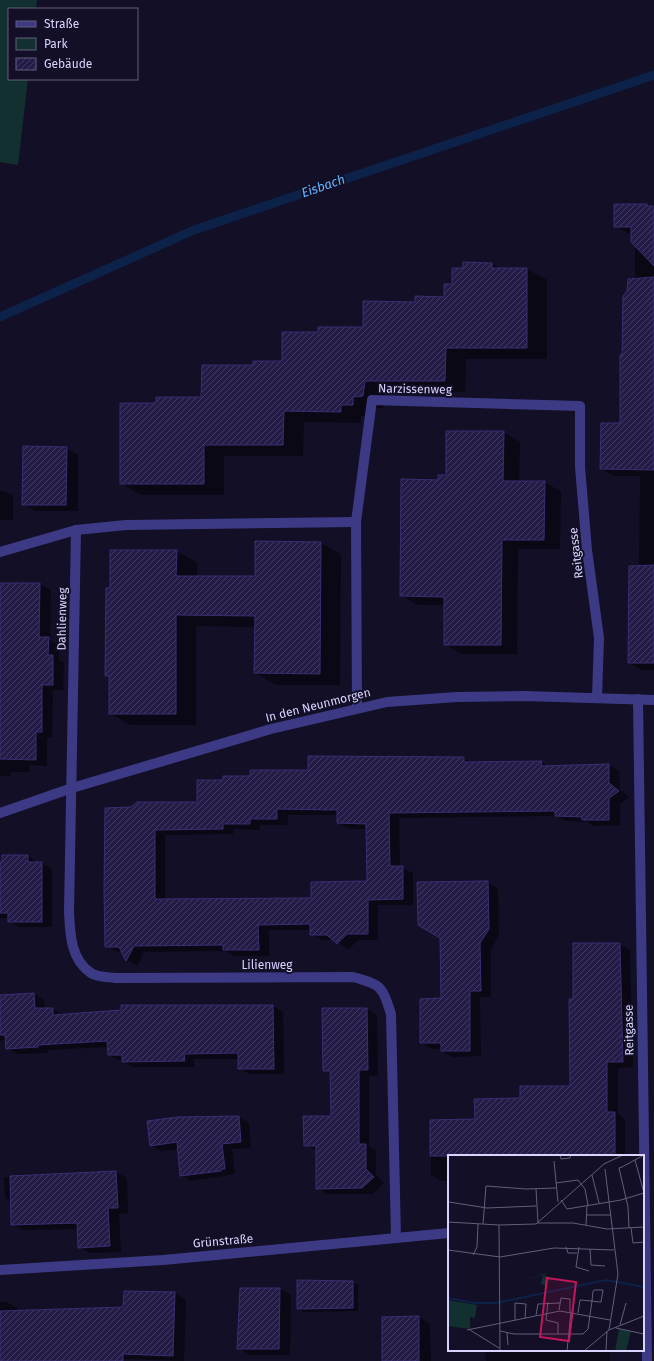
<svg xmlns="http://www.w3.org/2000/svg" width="654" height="1361" font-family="'Fira Sans',sans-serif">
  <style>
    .green { fill: #12302f }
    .shadow { fill: #0007; fill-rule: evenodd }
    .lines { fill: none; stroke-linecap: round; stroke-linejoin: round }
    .stream { stroke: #0c2248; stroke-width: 9 }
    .building { fill: url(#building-hatch); stroke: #3b2d73; fill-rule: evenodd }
    .minor { stroke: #3d3a85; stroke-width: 10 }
    .labels { text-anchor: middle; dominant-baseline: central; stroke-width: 4; stroke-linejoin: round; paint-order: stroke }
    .street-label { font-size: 12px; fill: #d9d4ff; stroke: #130f26 }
    .water-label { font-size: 13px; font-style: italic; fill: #62b6ff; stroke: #130f26 }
    .inset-river { fill: none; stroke: #0c2248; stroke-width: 2 }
    .inset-road { fill: none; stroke: #625e7d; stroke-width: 1 }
    .view { fill: #c2185b; fill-opacity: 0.15; stroke: #c2185b; stroke-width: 2 }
    .inset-edge { fill: none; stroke: #d9d4ff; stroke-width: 2 }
  </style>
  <defs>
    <pattern id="building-hatch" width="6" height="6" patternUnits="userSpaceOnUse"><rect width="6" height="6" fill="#241b47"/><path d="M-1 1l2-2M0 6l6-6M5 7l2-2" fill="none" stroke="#433b63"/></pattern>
  </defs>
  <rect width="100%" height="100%" fill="#130f26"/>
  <!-- green -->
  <polygon class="green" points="0,0 37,0 36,9 9,9 9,79 28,79 18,165 0,162"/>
  <!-- shadow -->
  <g class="shadow">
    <polygon points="615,205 654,205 654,670 641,670 629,663 639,567 640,476 614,476 601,469 621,424 623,356 635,279 635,244 632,233 628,233 615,226"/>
    <polygon points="492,264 501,269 527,269 547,280 547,359 466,359 465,392 385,392 383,408 373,408 373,416 361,416 361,423 304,422 303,456 224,456 224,495 141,495 121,483 157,404 202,398 254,366 283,362 320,333 364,328 416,303 445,298 464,269"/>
    <polygon points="503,432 520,442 519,482 545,482 561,492 560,549 518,549 517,654 461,654 445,644 445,605 417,605 401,595 439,481"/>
    <polygon points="67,448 78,455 78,511 35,511 23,504"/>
    <polygon points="0,490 13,495 13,520 0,520"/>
    <polygon points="321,543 341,554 340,685 276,685 255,673 256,627 196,626 196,725 130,725 110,713 110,678 106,676 111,589 177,551 197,563 197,577 256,577"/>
    <polygon points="0,584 40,584 51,590 50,640 59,645 59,660 64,662 63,690 53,690 52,737 47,738 47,766 29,765 29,772 11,772 11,776 0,776"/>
    <path d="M 463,758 L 473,763 L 541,762 L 549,767 L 609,765 L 619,771 L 620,790 L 629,797 L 620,804 L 620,825 L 594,826 L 587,822 L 566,821 L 557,816 L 399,818 L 400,867 L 413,873 L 413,905 L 378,905 L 378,940 L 358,940 L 348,950 L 334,940 L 322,940 L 311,934 L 311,930 L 269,930 L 269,956 L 235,956 L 226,951 L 144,952 L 137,966 L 127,960 L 123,952 L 117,952 L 106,946 L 106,809 L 198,803 L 224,781 ZM 288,815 L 338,815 L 338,822 L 349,829 L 367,829 L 368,882 L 312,899 L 165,900 L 165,835 L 233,834 L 234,829 L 260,830 L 260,825 L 288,825 Z"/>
    <polygon points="28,856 38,863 42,863 52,869 52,927 19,927 9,921 9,918 0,918 0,863"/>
    <polygon points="488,882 498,888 499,935 491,950 491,997 480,997 481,1056 452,1057 442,1051 442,1049 432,1049 421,1043 442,999"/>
    <polygon points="619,944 630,950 633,1067 618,1068 618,1114 625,1119 625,1156 449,1156 449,1181 442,1181 431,1175 431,1121 476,1120 521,1099 571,1087 574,1000"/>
    <polygon points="34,994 44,1000 45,1009 53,1009 63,1015 122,1011 122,1006 273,1006 283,1012 284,1074 249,1074 239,1068 239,1059 194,1059 195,1067 133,1067 109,1055 108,1047 48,1050 48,1053 17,1054 7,1048 6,1040 0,1041 0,999 4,996"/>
    <polygon points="367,1009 377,1015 378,1076 369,1076 369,1147 376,1150 376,1175 384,1183 373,1194 328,1194 317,1188 317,1151 305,1145 332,1117 331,1074 324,1070"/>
    <polygon points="239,1117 249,1123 251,1148 232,1149 235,1174 191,1181 181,1175 179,1149 161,1151 151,1145"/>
    <polygon points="116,1172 127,1178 128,1213 119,1214 121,1252 90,1253 79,1247 78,1229 23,1230 12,1224 11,1202 5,1198 4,1177"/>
    <polygon points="352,1282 358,1285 358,1311 304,1312 298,1309"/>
    <polygon points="280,1289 291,1295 290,1355 250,1355 238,1348 239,1313"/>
    <polygon points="175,1293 186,1300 184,1361 119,1359 0,1361 0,1302 7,1302 17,1308 17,1312 124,1308"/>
    <polygon points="419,1317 430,1324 431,1361 383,1361"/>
    <polygon points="485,1350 610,1350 610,1361 486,1361"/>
  </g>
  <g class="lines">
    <!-- stream -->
    <polyline class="stream" points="0,317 194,230 654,75"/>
  </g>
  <!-- building -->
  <g class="building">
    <polygon points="614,204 647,204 647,206 654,206 654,266 631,242 631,227 614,227"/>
    <polygon points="463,262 492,263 492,268 527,268 527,348 446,348 445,381 365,381 363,396 353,397 353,405 341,405 341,412 284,411 283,445 204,445 204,484 120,484 120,403 156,403 156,397 201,397 202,365 253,365 253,361 282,361 282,332 318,332 318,327 363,327 363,301 415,302 415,296 444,297 444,284 452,284 452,268 463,268"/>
    <polygon points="654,277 654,470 600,469 601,423 620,423 620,355 622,355 623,296 627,291 628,279"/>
    <polygon points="446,431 504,431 503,481 545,481 544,540 502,540 501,645 444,645 444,597 400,596 401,479 438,480 438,475 446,475"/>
    <polygon points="23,446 67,447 66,505 22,505"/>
    <polygon points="255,541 321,542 320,674 254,673 255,616 176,615 176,714 109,714 109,676 105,676 106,588 110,588 110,550 177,550 176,576 255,576"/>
    <polygon points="654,565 654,663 628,663 629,566"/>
    <polygon points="0,583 40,583 39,637 49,637 48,655 53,655 53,685 42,685 42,732 36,732 36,760 0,759"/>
    <path d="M 308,756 L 464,757 L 464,762 L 542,761 L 541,766 L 609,764 L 609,783 L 619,791 L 609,798 L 609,820 L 582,820 L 582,817 L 555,816 L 555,811 L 389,813 L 390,866 L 403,866 L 403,899 L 368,900 L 368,934 L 347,934 L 337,944 L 327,935 L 310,935 L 310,924 L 258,925 L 259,950 L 223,950 L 223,945 L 134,946 L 126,961 L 119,947 L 105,947 L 104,891 L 105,808 L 131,807 L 137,802 L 197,802 L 197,780 L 223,780 L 223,776 L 250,776 L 250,770 L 308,770 ZM 277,809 L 337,810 L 337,823 L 366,824 L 367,881 L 311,882 L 311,898 L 155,899 L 155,830 L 223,829 L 223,824 L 250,824 L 250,819 L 277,819 Z"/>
    <polygon points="2,855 28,855 28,862 42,862 42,922 8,922 8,913 0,913 0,862 2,862"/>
    <polygon points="488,881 489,929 480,943 481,991 470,991 470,1051 441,1051 441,1043 420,1043 420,999 441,998 440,938 418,925 417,882"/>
    <polygon points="573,943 620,943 623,1062 607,1062 607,1112 615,1112 615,1156 430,1156 430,1120 475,1119 474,1099 520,1098 520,1086 570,1086 569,999 573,999"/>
    <polygon points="34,993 35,1008 53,1008 53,1015 121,1010 121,1005 273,1005 274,1069 238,1069 238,1053 184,1054 185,1061 122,1062 122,1055 108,1055 107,1041 38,1045 38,1047 6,1049 5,1035 0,1035 0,995"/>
    <polygon points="322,1008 367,1008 368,1070 359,1070 359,1144 366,1144 366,1169 374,1177 362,1188 316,1189 316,1146 304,1146 303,1116 331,1116 330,1071 323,1071"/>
    <polygon points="239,1116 241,1142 222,1144 225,1169 221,1169 221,1171 180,1176 177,1142 150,1146 147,1121 178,1117"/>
    <polygon points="116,1171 118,1208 108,1208 110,1246 78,1248 77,1223 11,1225 10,1176"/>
    <polygon points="297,1280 353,1281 353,1308 297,1309"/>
    <polygon points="240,1288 280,1288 279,1349 237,1349"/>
    <polygon points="124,1291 175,1292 173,1356 123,1354 123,1361 0,1361 0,1311 123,1307"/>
    <polygon points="419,1316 419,1361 382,1361 382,1317"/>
  </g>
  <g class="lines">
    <!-- minor -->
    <g class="minor">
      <path d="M 76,530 L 69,911 C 70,932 70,959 91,973 C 96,977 108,977 115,978 L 353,977 C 382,985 382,986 391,1014 L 396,1238"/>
      <polyline points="0,552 76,530 126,525 356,522"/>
      <polyline points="638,699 647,1361"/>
      <polyline points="357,708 356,522 372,400 580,406 580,467 587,550 599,638 597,697"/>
      <polyline points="0,813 72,788 271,729 387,702 457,697 525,696 654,700"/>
      <polyline points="0,1270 163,1260 449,1233"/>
    </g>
  </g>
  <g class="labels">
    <!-- street labels -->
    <g class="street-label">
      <text transform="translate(415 389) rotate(1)">Narzissenweg</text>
      <text transform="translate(576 553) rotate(-97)">Reitgasse</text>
      <text transform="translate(62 619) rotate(-89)">Dahlienweg</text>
      <text transform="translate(318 705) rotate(-14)">In den Neunmorgen</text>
      <text x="267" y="965">Lilienweg</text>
      <text transform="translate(629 1030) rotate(-91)">Reitgasse</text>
      <text transform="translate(223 1241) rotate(-5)">Grünstraße</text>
    </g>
    <!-- water labels -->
    <g class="water-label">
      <text transform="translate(323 186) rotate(-19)">Eisbach</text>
    </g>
  </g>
  <!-- overview -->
  <g transform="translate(448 1155)">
    <rect width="196" height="196" fill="#130f26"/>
    <path d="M 99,118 L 96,120 L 101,122 L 99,131 L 93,129 L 95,120 L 76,125 ZM 0,145 L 29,150 L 27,163 L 22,162 L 22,174 L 0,171 Z" fill="#12302f"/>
    <path d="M 171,174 L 183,176 L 178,196 L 167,196 Z" fill="#12302f"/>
    <path class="inset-river" d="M 0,143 L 27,148 L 48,148 L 158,125 L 196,132"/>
    <path class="inset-road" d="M 112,0 L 113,4 L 122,3 L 123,0M 187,5 L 196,38M 106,6 L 110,47M 174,12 L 171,13 L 180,52 L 181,73M 174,12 L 196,0M 157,14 L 170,119 L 161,175M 144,20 L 151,48M 108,28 L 130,25 L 137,34 L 140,50M 88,34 L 90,67M 113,45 L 119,54 L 173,45 L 196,38M 1,47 L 39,53 L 88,51M 139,60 L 163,60M 0,67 L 51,70 L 88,69 L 156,9 L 175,0M 89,68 L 125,68 L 159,74 L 196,72M 35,69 L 38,31 L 78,34 L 108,33M 51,70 L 52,196M 138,70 L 139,51M 183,73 L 185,88 L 196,87M 118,92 L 120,98 L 129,98M 131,92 L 128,112 L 141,116M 142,94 L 143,110 L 157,111M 0,95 L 52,102 L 106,93 L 166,95M 25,100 L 29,92 L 30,69M 100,147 L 98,165 L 110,168 L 110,179M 111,155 L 113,143 L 122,144 L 122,157M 88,160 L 90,149 L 112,148M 67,165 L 67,148 L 78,149 L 77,163M 172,170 L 178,148M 168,173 L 196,179M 19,175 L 112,156 L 162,165M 22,175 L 51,193M 52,176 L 66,179 L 135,179 L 140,174 L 144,146 L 145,136 L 146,135 L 155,135 L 153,147 L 151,147 L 144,146 L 132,145 L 130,158M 59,178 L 60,190M 60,196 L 75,196M 119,196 L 123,157M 136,196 L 161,175 L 196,161M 158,196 L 159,176"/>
    <path class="view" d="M 99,123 L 128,127 L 121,186 L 92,182 Z"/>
    <rect width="196" height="196" class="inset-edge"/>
  </g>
  <!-- legend -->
  <rect x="8" y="8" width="130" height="72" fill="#130f26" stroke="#625e7d"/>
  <rect x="16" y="21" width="20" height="6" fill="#3d3a85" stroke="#625e7d"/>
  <text x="44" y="28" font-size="12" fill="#d9d4ff">Straße</text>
  <rect x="16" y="38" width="20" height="12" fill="#12302f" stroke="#625e7d"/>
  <text x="44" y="48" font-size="12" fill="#d9d4ff">Park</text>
  <rect x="16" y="58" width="20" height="12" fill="url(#building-hatch)" stroke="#625e7d"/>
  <text x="44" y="68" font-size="12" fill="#d9d4ff">Gebäude</text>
</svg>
